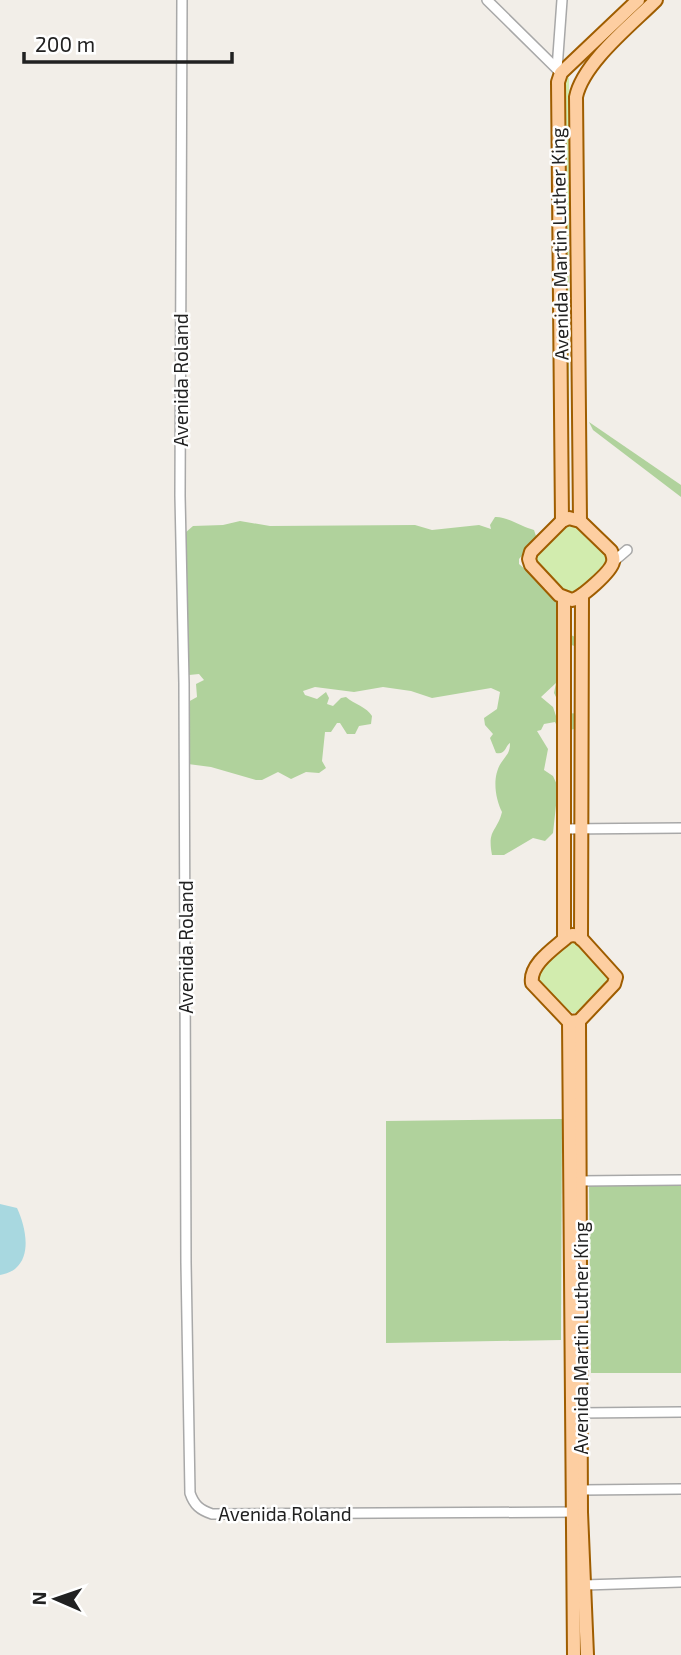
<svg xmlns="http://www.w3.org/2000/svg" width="681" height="1655" font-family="'Exo 2',sans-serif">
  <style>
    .grass { fill: #d2ecae }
    .forest { fill: #b0d29c }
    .water { fill: #a8d8e0 }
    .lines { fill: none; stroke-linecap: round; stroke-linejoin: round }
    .minor-casing { stroke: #a8a8a8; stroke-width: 12 }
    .major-casing { stroke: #9f5d00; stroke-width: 16 }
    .minor { stroke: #fff; stroke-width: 9 }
    .major { stroke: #fdcea1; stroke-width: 12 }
    .labels { text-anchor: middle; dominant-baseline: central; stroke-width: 5; stroke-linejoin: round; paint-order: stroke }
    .street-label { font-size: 19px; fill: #212121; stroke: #fff }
  </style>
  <rect width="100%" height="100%" fill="#f2eee8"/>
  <!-- grass -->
  <g class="grass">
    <polygon points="566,75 569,78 569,508 563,507 562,78"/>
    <polygon points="574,522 607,554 608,560 575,596 567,595 536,561 536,556 567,524"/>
    <polygon points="570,942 576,942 610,974 609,981 577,1014 568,1011 536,980 536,972"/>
  </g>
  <!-- forest -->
  <g class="forest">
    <polygon points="589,422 681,485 681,497 593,430"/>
    <path d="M 495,517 C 506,516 522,527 534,530 L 537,539 L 519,559 L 519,564 L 562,600 L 567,633 L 577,638 L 577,647 L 566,643 L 560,705 L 554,693 L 556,683 L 541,697 L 553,707 L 557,719 L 563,720 L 573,713 L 578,717 L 576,728 L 571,730 L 569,734 L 559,730 L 555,722 L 544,724 L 541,730 L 537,731 L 548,749 L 544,770 L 553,776 L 558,787 L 553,833 L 545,841 L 533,838 L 504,855 L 492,855 C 487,829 497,832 502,812 C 495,798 492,777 501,763 C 507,754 510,753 510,743 C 505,746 506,755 496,753 L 490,738 L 493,734 L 485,725 L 484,718 L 497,709 L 500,692 L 491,688 L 432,698 L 411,691 L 383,687 L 354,692 L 315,687 L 303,691 L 305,695 L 317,699 L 326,692 L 329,698 L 327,704 L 333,706 L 341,698 L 346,697 C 354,704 367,707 372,716 L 371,724 L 359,726 L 355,734 L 347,734 L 340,723 L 337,723 L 331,732 L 325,732 L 322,761 L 326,768 L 319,773 L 306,772 L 291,779 L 278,772 L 262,780 L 256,780 L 211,767 L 188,764 L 188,702 L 197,697 L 196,684 L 204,680 L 199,674 L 189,675 L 183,550 L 185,533 L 193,526 L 223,525 L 240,521 L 270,526 L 415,525 L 432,530 L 479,525 L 491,529 L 490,525 Z"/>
    <polygon points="562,1119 561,1340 386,1343 386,1121"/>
    <polygon points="589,1183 681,1184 681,1373 591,1373"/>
  </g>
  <!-- water -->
  <path class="water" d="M 0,1204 L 17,1208 C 25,1225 32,1254 16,1268 C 12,1272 5,1274 0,1275 Z"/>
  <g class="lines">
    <!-- minor casing -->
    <g class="minor-casing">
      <g id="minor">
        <path d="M 182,0 L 180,496 L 184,683 L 186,1263 L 190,1493 C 194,1505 200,1510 212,1514 L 578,1512"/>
        <polyline points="487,0 561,73"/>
        <polyline points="557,69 562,0"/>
        <polyline points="613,562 627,550"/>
        <polyline points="564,829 681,828"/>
        <polyline points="579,1181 681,1180"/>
        <polyline points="580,1413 681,1412"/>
        <polyline points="582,1490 681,1489"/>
        <polyline points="584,1585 681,1582"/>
      </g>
    </g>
    <!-- major casing -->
    <g class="major-casing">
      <g id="major">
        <path d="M 569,518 L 580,521 L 611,551 C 613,556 614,558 613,562 C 611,572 581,598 572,600 L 559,595 L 531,565 L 529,559 L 531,552 L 562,521 Z"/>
        <polyline points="562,521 558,82 561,73 638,0"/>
        <path d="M 580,521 L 576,97 C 583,63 631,25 656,0"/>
        <polyline points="564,598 564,939"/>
        <path d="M 573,935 L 579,936 L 616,977 L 614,984 L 579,1021 L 569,1022 L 532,983 C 529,964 555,948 568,936 Z"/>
        <polyline points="581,939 582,595"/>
        <polyline points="579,1021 581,1512 587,1655"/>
        <polyline points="569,1022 574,1655"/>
      </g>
    </g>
    <!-- minor -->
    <use href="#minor" class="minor"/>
    <!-- major -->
    <use href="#major" class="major"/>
  </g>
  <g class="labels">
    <!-- street labels -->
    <g class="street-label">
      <text transform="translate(559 244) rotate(-91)">Avenida Martin Luther King</text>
      <text transform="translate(180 380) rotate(-90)">Avenida Roland</text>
      <text transform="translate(185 947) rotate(-90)">Avenida Roland</text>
      <text transform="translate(580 1338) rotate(-90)">Avenida Martin Luther King</text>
      <text x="285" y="1513">Avenida Roland</text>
    </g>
  </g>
  <!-- north arrow -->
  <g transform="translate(56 1599) rotate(272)" stroke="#ffffff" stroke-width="5" paint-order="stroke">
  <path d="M0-5L12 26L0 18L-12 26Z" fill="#212121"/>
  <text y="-10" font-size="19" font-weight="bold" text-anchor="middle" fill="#212121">N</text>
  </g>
  <!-- scale -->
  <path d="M24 52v10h208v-10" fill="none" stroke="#212121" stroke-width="3.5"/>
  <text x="35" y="52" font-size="21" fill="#212121" stroke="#ffffff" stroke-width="5" paint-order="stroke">200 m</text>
</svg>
